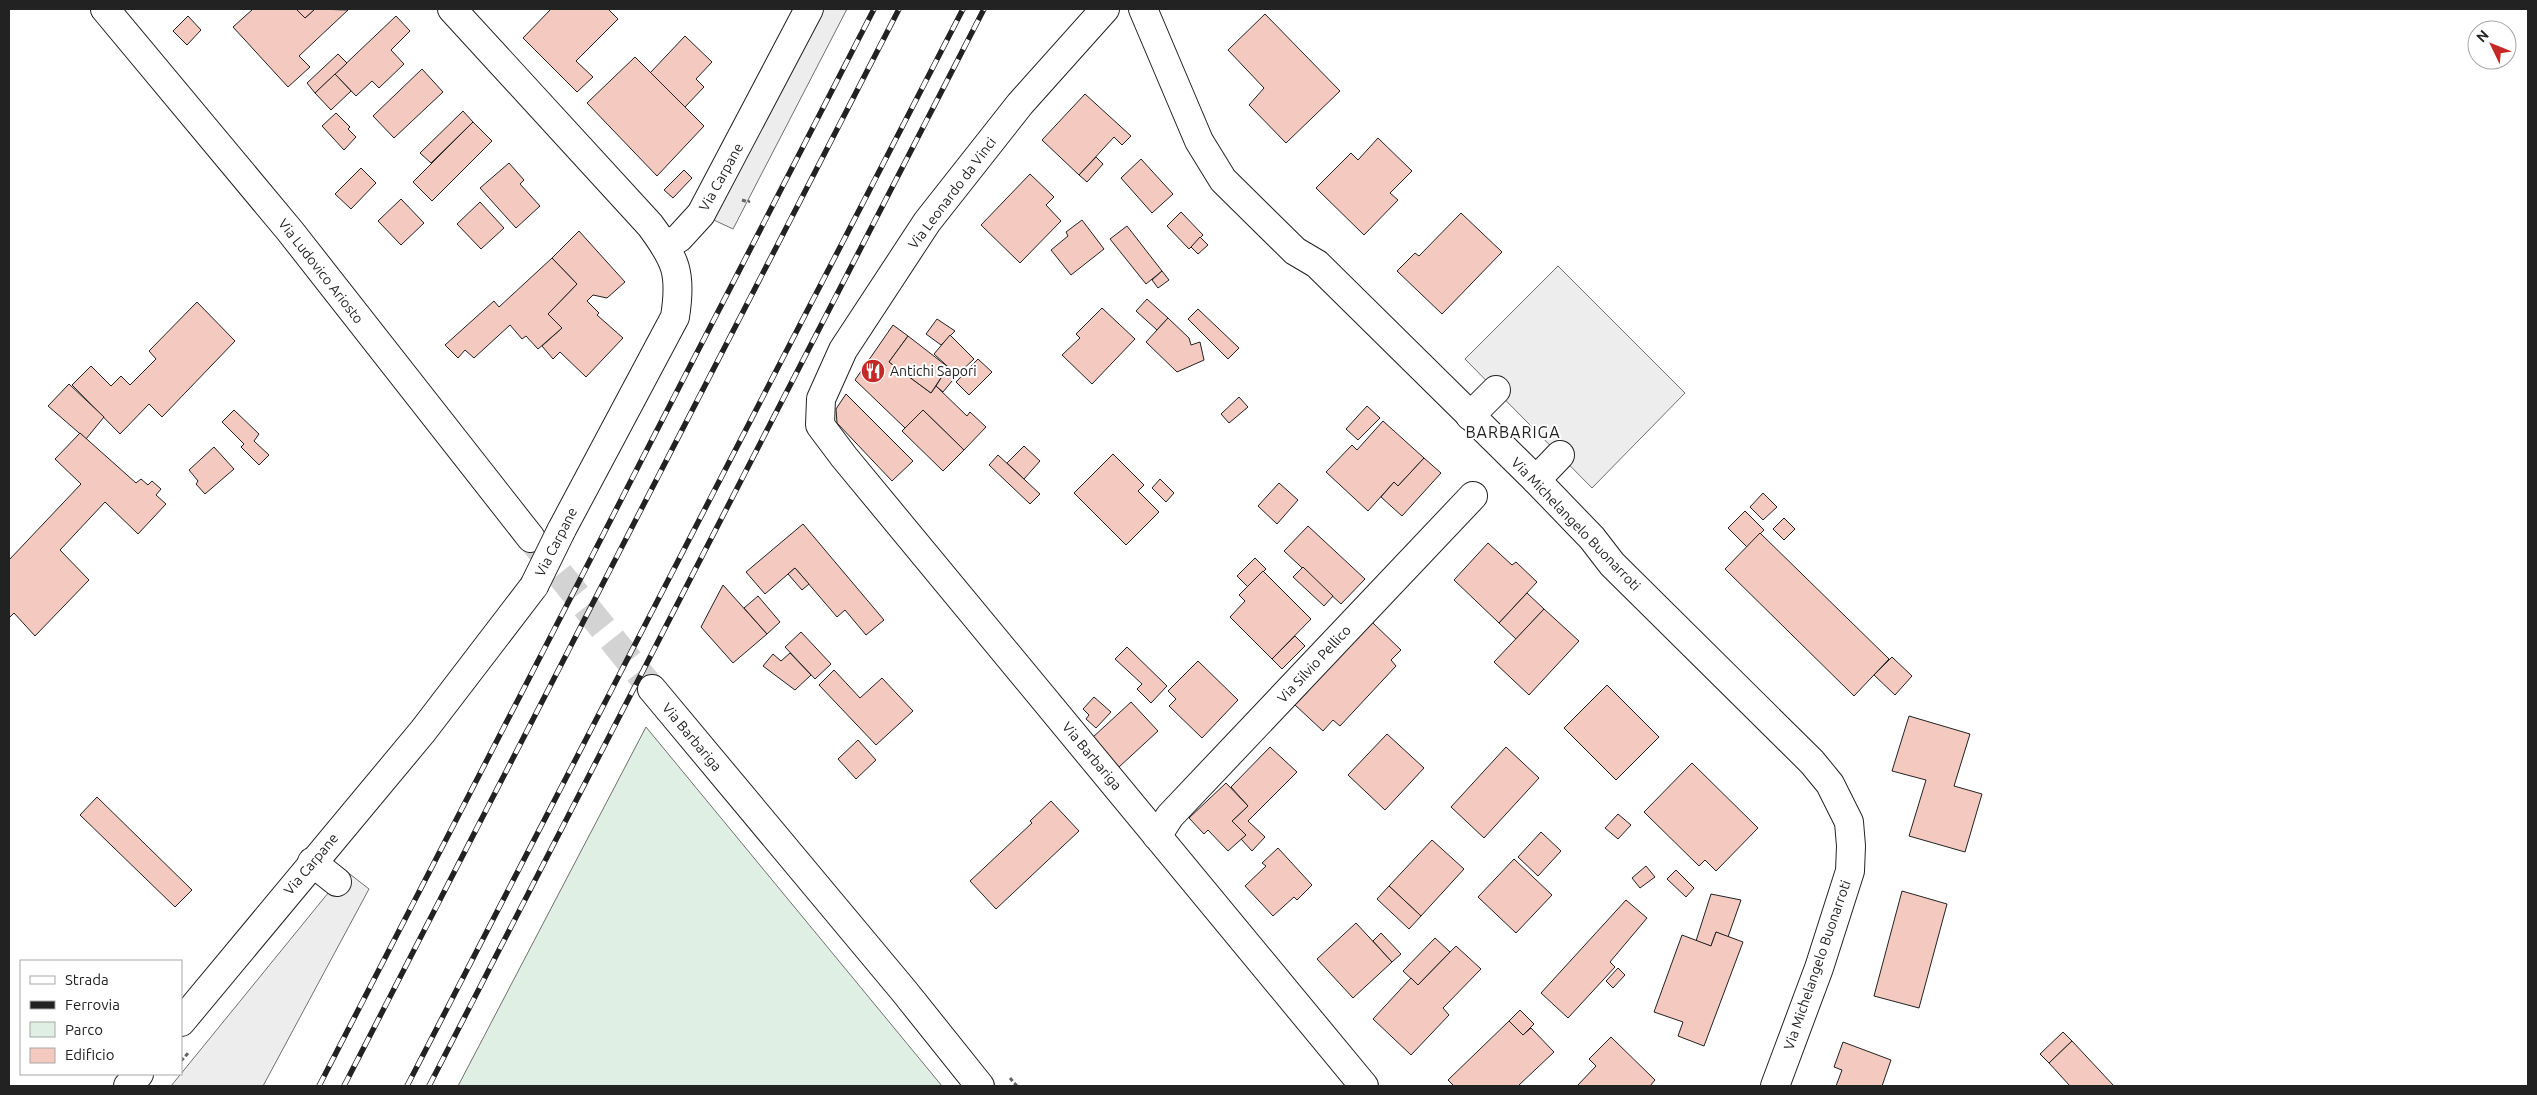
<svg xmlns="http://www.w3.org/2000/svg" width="2537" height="1095" font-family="Ubuntu,sans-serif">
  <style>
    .green { fill: #e0efe3; stroke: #6f6f6f }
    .parking { fill: #ededed; stroke: #6f6f6f }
    .building { fill: #f3c9c0; stroke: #222 }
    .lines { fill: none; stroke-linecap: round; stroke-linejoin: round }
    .major-tunnel { stroke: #d3d3d3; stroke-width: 28; stroke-dasharray: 28 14; stroke-linecap: butt }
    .minor-casing { stroke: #222; stroke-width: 30 }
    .major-casing { stroke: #222; stroke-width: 30 }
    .path { stroke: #646464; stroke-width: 3; stroke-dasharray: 4 2.5; stroke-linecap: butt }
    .minor { stroke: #fff; stroke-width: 28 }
    .major { stroke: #fff; stroke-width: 28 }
    .rail-casing { stroke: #222; stroke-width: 5.5 }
    .rail { stroke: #fff; stroke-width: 4; stroke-dasharray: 11; stroke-linecap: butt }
    .minor-bridge-casing { stroke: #222; stroke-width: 30; stroke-linecap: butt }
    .minor-bridge { stroke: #fff; stroke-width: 28 }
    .labels { text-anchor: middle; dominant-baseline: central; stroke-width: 4; stroke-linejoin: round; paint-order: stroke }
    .street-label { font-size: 14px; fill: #222; stroke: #fff }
    .poi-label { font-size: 14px; fill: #222; stroke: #fff; text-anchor: start }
    .quarter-label { font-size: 16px; letter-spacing: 1px; fill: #222; stroke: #fff }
  </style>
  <rect width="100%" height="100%" fill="#fff"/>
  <!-- green -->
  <polygon class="green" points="646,727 942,1086 458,1086"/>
  <!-- parking -->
  <g class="parking">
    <polygon points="809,9 847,9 733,229 701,214"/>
    <polygon points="1558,266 1685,393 1592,488 1465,359"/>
    <polygon points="346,871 369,889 263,1086 171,1086"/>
  </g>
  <!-- building -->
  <g class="building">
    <polygon points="253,9 296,9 305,18 315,9 348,10 299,56 310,67 288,87 233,27"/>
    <polygon points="296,9 315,9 305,18"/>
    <polygon points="551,9 608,9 618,19 576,61 593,77 577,92 523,38"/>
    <polygon points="1265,14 1340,91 1286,143 1249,105 1264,88 1228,50"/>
    <polygon points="188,16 201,30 187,45 173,31"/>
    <polygon points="396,16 410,31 391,50 404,64 379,88 372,81 356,96 335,74"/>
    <polygon points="685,36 712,62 696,79 704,87 685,107 650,73"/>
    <polygon points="338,54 347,63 315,93 307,83"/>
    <polygon points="635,57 704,126 657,176 587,103"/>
    <polygon points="422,69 443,92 394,138 373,116"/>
    <polygon points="335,74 351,91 331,110 315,93"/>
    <polygon points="1085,94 1131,136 1122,145 1114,137 1079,175 1042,140"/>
    <polygon points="463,111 473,122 431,163 420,153"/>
    <polygon points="336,113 350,127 348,129 356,137 344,150 322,126"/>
    <polygon points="473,122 492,141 432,201 413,182"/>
    <polygon points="1378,138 1412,171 1390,193 1398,200 1364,235 1316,188 1351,153 1358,160"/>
    <polygon points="1096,157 1103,164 1087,182 1079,175"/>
    <polygon points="1141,159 1173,194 1152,213 1121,178"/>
    <polygon points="509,163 524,180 520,184 540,206 516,228 480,188"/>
    <polygon points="361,168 376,183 351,209 335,194"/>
    <polygon points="684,170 692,178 673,198 664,190"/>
    <polygon points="1030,174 1054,197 1046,205 1061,221 1020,263 981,225"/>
    <polygon points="401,199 424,223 401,245 378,221"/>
    <polygon points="480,202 504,228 481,249 457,224"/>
    <polygon points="1181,212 1203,235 1189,249 1167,226"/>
    <polygon points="1461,213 1502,252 1442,314 1397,271 1415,253 1419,256"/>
    <polygon points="1082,220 1104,249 1071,275 1051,250 1068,236 1066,232"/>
    <polygon points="1127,226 1162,271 1146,284 1110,239"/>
    <polygon points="579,231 625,282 607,298 593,295 587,301 599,313 597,315 623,338 586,377 560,352 553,359 542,346 562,328 548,314 577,284 552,258"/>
    <polygon points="1200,237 1208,245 1198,254 1191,247"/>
    <polygon points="552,258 577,284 548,314 562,328 538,349 526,336 522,339 510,325 474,358 465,350 458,358 445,345 494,301 499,307"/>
    <polygon points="1162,271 1169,280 1158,288 1152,280"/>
    <polygon points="1147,299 1168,318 1157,330 1136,311"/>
    <polygon points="197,302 235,341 162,417 149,404 120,434 72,385 91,366 111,386 121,376 130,385 156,359 149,351"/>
    <polygon points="1102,308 1135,339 1092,384 1062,355 1080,338 1076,334"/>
    <polygon points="1198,309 1239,348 1228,359 1188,319"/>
    <polygon points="1168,318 1189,338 1191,345 1200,342 1204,360 1177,372 1146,342"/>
    <polygon points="937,319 955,331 941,345 926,334"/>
    <polygon points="893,325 908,336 889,362 931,393 936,386 967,416 970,412 986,427 964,450 923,410 905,428 855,380"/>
    <polygon points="950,335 974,359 957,375 934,354"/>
    <polygon points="908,336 948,367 931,393 889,362"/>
    <polygon points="978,359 992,372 969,395 956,382"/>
    <polygon points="948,367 957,375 943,392 936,386"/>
    <polygon points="69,384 104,417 86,439 48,406"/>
    <polygon points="846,394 913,461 892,481 837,423 836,409"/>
    <polygon points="1239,397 1248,407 1229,423 1221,414"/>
    <polygon points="1367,406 1380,418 1358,440 1346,429"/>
    <polygon points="234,410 259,434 254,441 269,455 259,465 241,447 244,444 222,422"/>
    <polygon points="923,410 964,450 943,471 902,431"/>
    <polygon points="1383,421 1424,458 1398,486 1394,482 1368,511 1326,472 1352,445 1357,450"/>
    <polygon points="80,433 136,483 141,479 148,485 152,481 161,489 156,495 166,504 138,534 105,502 60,550 89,580 35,636 14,613 9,618 9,560 81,484 55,459"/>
    <polygon points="1024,446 1040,461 1024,479 1007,463"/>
    <polygon points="214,447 234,469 205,494 196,484 198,481 189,470"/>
    <polygon points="1113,454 1144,485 1138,491 1159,512 1126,545 1074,493"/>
    <polygon points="998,455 1040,494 1030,504 989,465"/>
    <polygon points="1424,458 1441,473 1402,516 1381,497 1394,482 1398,486"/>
    <polygon points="1160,479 1174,493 1166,502 1152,488"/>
    <polygon points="1279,483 1298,500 1277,524 1258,506"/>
    <polygon points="1763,493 1777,507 1763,520 1750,507"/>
    <polygon points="1745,511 1764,530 1747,547 1728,528"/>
    <polygon points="1784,518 1795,529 1784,540 1773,529"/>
    <polygon points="803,524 884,620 866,635 845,610 837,617 795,568 765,594 746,572"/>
    <polygon points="1308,526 1365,579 1341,604 1284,551"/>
    <polygon points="1760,533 1889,659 1854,696 1725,569"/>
    <polygon points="1488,543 1512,565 1516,562 1537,582 1499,623 1454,580"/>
    <polygon points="1255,558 1266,569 1248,587 1237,576"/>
    <polygon points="1303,567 1333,596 1324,606 1293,577"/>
    <polygon points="795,568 809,584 802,590 788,574"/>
    <polygon points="1263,571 1311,619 1272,659 1230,617 1245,601 1239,595"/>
    <polygon points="723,585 767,634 733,663 701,627"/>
    <polygon points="1527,593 1544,609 1516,639 1499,623"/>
    <polygon points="758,596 780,622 767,634 744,608"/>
    <polygon points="1544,609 1579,641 1529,695 1494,662"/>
    <polygon points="1372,622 1401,650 1391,660 1396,666 1340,726 1333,720 1323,731 1295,705"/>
    <polygon points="801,632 831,664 815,679 785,647"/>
    <polygon points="1295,636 1305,646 1282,669 1272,659"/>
    <polygon points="1127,647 1167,686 1151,703 1137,689 1142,684 1115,659"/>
    <polygon points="790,653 811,675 795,690 763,666 773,654 781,661"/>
    <polygon points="1892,657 1912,676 1895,695 1874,675"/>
    <polygon points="1198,661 1238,700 1202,738 1169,706 1176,699 1168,691"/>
    <polygon points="834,670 860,698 882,678 913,711 876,745 819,685"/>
    <polygon points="1607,685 1659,737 1616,780 1564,728"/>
    <polygon points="1094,697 1111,712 1096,728 1086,719 1089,715 1083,709"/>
    <polygon points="1131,702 1158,731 1119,767 1092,738"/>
    <polygon points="1909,716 1970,734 1954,786 1982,794 1965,852 1909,836 1926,780 1892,771"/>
    <polygon points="1387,734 1424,768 1385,810 1348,775"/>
    <polygon points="858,740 876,760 856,779 838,759"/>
    <polygon points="1270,747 1297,772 1248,821 1265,837 1252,851 1241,839 1246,835 1232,821 1248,806 1231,787"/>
    <polygon points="1506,747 1539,778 1484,838 1451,807"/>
    <polygon points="1692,763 1758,828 1716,871 1705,860 1699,866 1644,812"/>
    <polygon points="1226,783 1248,806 1232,821 1246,835 1228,851 1208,830 1204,834 1189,818"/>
    <polygon points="97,797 192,890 175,907 80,815"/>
    <polygon points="1051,801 1079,831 996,909 970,881 1032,823 1030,821"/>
    <polygon points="1618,814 1631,825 1618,839 1605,828"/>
    <polygon points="1541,832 1561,851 1538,876 1518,857"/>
    <polygon points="1432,840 1464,869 1421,916 1389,886"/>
    <polygon points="1278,848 1312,885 1297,900 1294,897 1273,916 1245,886 1266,866 1262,863"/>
    <polygon points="1514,859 1552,895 1516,933 1478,897"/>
    <polygon points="1646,866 1655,877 1640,888 1632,878"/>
    <polygon points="1676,870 1694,888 1686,897 1667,879"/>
    <polygon points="1389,886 1421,916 1409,929 1377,899"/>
    <polygon points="1902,891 1947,904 1919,1008 1874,996"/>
    <polygon points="1711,894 1741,900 1728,937 1716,932 1711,946 1696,941"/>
    <polygon points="1626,900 1647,918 1610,962 1615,967 1568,1018 1541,993"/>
    <polygon points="1356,923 1392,962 1353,998 1317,959"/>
    <polygon points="1716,932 1743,942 1704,1046 1678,1036 1683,1022 1654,1012 1682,935 1711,946"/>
    <polygon points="1381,933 1401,954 1392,962 1373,941"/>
    <polygon points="1435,938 1450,952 1418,985 1403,971"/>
    <polygon points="1456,946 1481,969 1443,1008 1449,1015 1411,1055 1373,1019 1411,978 1418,985"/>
    <polygon points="1618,968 1625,975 1613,988 1606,981"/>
    <polygon points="1520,1010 1534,1024 1523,1035 1509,1021"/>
    <polygon points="1509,1021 1523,1035 1531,1028 1554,1052 1518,1086 1454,1086 1448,1080"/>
    <polygon points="2063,1032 2072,1041 2049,1063 2040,1054"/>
    <polygon points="1611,1037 1655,1080 1650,1086 1577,1086 1596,1066 1589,1059"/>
    <polygon points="2072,1041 2114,1086 2070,1086 2049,1063"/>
    <polygon points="1843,1042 1891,1060 1882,1086 1836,1086 1842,1070 1834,1067"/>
  </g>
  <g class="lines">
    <!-- major-tunnel -->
    <polyline class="major-tunnel" points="533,541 652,689"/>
    <!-- minor casing -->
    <g class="minor-casing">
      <g id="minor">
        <path d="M 452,9 L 650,225 C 676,260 682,273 675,317 L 561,531"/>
        <polyline points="1105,9 1020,104 927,222 843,350 821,399 820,425 844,457 1364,1086"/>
        <polyline points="1143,9 1199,141 1223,180 1295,251 1317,264 1536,480 1592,538 1612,564 1812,762 1830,784 1849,822 1851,846 1850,871 1819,968 1775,1086"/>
        <polyline points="665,246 679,238 701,214 809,9"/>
        <polyline points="1470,416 1496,390"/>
        <polyline points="1536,480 1560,455"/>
        <polyline points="1157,836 1170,816 1473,496"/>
        <polyline points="312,862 337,882"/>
        <polyline points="181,1022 423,731 534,586"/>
        <polyline points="128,1086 139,1074"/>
      </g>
    </g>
    <!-- major casing -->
    <g class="major-casing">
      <g id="major">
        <polyline points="105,9 290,231 531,538"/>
        <polyline points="652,689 904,991 980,1086"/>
      </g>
    </g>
    <!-- path -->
    <g class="path">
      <polyline points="742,200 748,202 750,201"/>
      <polyline points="181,1061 189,1052"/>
      <polyline points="1010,1078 1017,1086"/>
    </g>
    <!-- minor -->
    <use href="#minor" class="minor"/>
    <!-- major -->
    <use href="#major" class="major"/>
    <!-- rail casing -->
    <g class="rail-casing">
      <g id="rail">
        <polyline points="319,1086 874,9"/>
        <polyline points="344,1086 899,9"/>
        <polyline points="407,1086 963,9"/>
        <polyline points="429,1086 984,9"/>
      </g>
    </g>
    <!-- rail -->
    <use href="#rail" class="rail"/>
    <!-- minor-bridge casing -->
    <g class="minor-bridge-casing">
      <polyline id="minor-bridge" points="534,586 561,531"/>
    </g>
    <!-- minor-bridge -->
    <use href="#minor-bridge" class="minor-bridge"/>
  </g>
  <!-- icons -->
  <defs>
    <g id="restaurant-disc" transform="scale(1.25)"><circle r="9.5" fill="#c62828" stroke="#fff"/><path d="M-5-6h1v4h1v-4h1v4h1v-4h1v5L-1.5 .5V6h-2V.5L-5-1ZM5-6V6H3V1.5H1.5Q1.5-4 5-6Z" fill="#fff"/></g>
  </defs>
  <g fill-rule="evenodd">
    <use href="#restaurant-disc" x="873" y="371"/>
  </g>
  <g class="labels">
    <!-- street labels -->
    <g class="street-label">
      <text transform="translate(721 177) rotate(-61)">Via Carpane</text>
      <text transform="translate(952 193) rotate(-53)">Via Leonardo da Vinci</text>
      <text transform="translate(321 271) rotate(52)">Via Ludovico Ariosto</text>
      <text transform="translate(1576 524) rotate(46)">Via Michelangelo Buonarroti</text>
      <text transform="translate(556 542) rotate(-63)">Via Carpane</text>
      <text transform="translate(1314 664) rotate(-47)">Via Silvio Pellico</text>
      <text transform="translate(692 737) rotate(50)">Via Barbariga</text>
      <text transform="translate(1092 756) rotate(50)">Via Barbariga</text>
      <text transform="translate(311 864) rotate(-50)">Via Carpane</text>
      <text transform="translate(1817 965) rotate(-71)">Via Michelangelo Buonarroti</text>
    </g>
    <!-- poi labels -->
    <g class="poi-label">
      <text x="890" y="371">Antichi Sapori</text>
    </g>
    <!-- quarter labels -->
    <g class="quarter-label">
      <text x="1513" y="432">BARBARIGA</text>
    </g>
  </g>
  <!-- border -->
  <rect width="2537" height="1095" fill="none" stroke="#222222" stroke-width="20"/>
  <!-- legend -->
  <rect x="20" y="960" width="162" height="115" fill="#ffffff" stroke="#a7a7a7"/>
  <rect x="30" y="976" width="25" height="8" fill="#ffffff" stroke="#a7a7a7"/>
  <text x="65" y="985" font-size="15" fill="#222222">Strada</text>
  <rect x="30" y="1001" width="25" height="8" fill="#222222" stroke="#a7a7a7"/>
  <text x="65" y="1010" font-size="15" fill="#222222">Ferrovia</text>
  <rect x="30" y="1022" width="25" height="15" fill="#e0efe3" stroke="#a7a7a7"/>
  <text x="65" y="1035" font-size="15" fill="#222222">Parco</text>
  <rect x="30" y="1048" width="25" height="15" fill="#f3c9c0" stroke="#a7a7a7"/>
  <text x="65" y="1060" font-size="15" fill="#222222">Edificio</text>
  <!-- north arrow -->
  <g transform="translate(2492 45) rotate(313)"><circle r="24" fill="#ffffff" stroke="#a7a7a7"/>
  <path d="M0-4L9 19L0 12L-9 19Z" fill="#c62828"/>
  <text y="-8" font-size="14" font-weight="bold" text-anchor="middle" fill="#222222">N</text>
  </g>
</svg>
